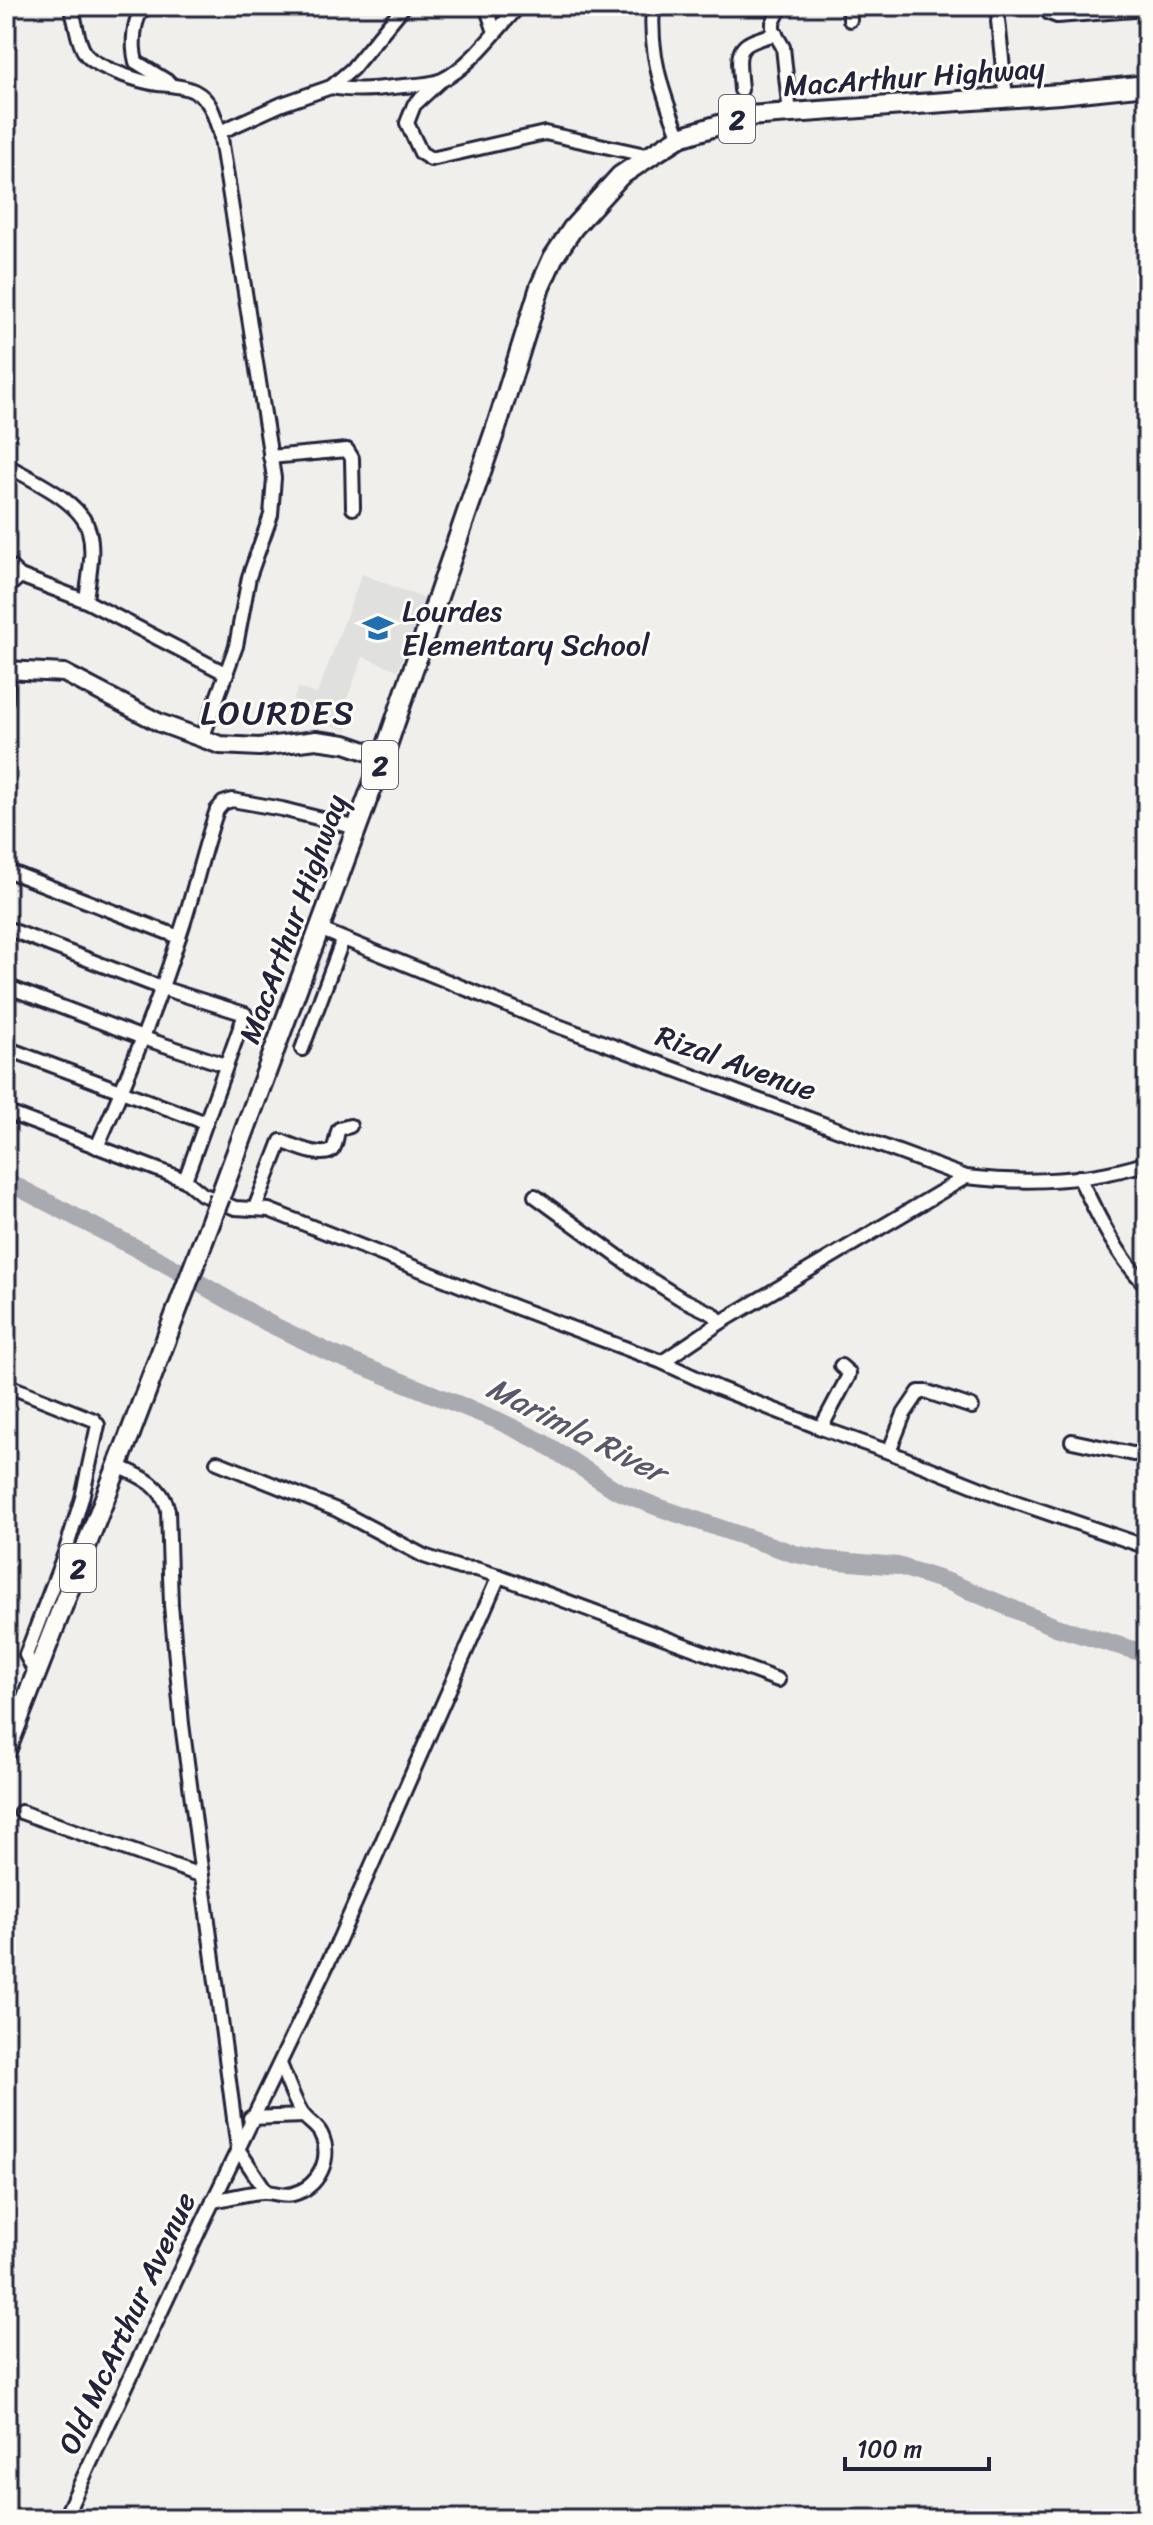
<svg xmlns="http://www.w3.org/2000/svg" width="1153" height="2525" font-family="Sriracha,sans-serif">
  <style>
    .built { fill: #e0e0df }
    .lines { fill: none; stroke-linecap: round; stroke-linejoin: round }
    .river { stroke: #a9a9b0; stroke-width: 18 }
    .minor-casing { stroke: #22223b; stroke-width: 18 }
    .major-casing { stroke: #22223b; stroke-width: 22 }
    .highway-casing { stroke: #22223b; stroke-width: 24 }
    .minor { stroke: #fdfcf7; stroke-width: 12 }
    .major { stroke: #fdfcf7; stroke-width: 16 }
    .highway { stroke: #fdfcf7; stroke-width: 18 }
    .highway-bridge-casing { stroke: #22223b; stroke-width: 24; stroke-linecap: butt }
    .highway-bridge { stroke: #fdfcf7; stroke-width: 18 }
    .labels { text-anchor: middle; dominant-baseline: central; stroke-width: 6; stroke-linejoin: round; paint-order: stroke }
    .shield { fill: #fdfcf7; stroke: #646373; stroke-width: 2 }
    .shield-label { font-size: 28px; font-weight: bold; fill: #22223b }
    .street-label { font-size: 30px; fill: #22223b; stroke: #fdfcf7 }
    .poi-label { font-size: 30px; fill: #22223b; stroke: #fdfcf7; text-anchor: start }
    .water-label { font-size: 32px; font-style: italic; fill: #58586a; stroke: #fdfcf7 }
    .quarter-label { font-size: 34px; letter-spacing: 2px; fill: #22223b; stroke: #fdfcf7 }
  </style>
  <rect width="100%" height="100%" fill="#f0efec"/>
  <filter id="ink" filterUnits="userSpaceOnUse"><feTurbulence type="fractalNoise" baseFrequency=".0125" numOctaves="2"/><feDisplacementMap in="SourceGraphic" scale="16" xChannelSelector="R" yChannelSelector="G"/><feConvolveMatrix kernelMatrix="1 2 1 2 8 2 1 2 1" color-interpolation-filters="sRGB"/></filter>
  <g filter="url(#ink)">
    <!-- built -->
    <polygon class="built" points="362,574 425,599 398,670 363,657 344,707 354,711 346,731 290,709 298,688 317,694"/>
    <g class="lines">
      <!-- river -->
      <polyline class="river" points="6,1181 161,1261 268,1323 330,1353 497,1420 542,1442 616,1490 655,1506 795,1554 827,1560 898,1566 951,1583 1056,1627 1147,1654"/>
      <!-- minor casing -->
      <g class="minor-casing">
        <g id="minor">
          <path d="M 70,6 C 77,21 76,40 85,53 C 93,67 141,82 158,84 C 176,86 196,86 208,103 C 214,111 216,123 220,132 L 282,104 L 331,87 L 352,69 L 404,6"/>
          <path d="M 147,6 C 132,16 132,46 136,62 L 170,83"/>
          <polyline points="190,6 195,6"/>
          <polyline points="486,6 495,32"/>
          <path d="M 653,6 C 649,53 662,94 680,137"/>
          <polyline points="781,6 773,23 773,30 783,47 790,114"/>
          <polyline points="850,6 850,20"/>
          <polyline points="1045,6 1049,13 1057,16 1147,9"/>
          <polyline points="998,20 1006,98"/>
          <polyline points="440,81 414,105 407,123 421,153 431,159 545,133 650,156"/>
          <path d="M 331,87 C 352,91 371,90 393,87 C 408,85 428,86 442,80 C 469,68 498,28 519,6"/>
          <path d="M 741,90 C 738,49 733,45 776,34"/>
          <polyline points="270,457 347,450 352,458 353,508"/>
          <path d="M 6,465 C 32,480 81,501 89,531 C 95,553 88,579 86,601"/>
          <polyline points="6,563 20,576"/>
          <polyline points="6,589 20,576 86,601 227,674"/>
          <polyline points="6,701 8,670"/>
          <polyline points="202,739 236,646 249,577 271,515 274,478 220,132"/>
          <polyline points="6,870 179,937"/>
          <polyline points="6,928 162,988 245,1014 185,1180"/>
          <path d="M 319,929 L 550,1023 L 966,1177 C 1027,1184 1088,1182 1147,1163"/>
          <polyline points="6,986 143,1038 225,1065"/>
          <polyline points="6,1048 204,1122"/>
          <polyline points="302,1049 343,939"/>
          <polyline points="6,1112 185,1180 202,1194 235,1208 269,1210 515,1307 662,1362 718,1388 821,1428 889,1452 1007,1499 1147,1547"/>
          <path d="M 97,1147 C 128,1077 157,1006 180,934 C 194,893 203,850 217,810 L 223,803 L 232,800 L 282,809 L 357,828"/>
          <path d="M 1079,1177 C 1098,1216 1116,1255 1147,1286"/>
          <polyline points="535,1196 642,1274 680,1298 713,1314 721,1322"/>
          <path d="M 255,1208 L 281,1141 C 292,1145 327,1162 334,1147 C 337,1141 336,1135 339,1129 L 350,1126"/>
          <polyline points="662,1362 721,1322 966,1177"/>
          <polyline points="6,1385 94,1420 98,1425 82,1498 65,1553 26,1655 37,1676"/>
          <polyline points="821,1428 848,1377 849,1373 841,1366"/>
          <polyline points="1072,1441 1133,1454 1147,1453"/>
          <polyline points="889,1452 904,1414 919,1392 927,1392 972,1407"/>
          <polyline points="217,1462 337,1510 424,1556 460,1568 476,1569 499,1576 778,1680"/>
          <path d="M 118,1466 C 140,1476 162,1484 168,1510 L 171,1605 L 182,1724 L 238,2149 L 266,2191"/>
          <polyline points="21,1812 200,1875"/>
          <polyline points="250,2118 304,2116"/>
          <path d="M 213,2201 C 229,2198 246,2193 263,2192 C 273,2191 282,2197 293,2194 C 319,2187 333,2158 321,2134 C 317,2126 310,2123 304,2116 C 296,2107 286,2077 280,2064"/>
          <polyline points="64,2519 203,2222 338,1942 499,1576"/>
        </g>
      </g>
      <!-- major casing -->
      <g class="major-casing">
        <polyline id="major" points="6,670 64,673 160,723 220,745 259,747 316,740 345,744 383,757"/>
      </g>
      <!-- highway casing -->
      <g class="highway-casing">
        <g id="highway">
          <polyline points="220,1197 383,757 498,422 540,287 553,258 573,228 620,176 650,156 680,137 748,116 1060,94 1147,85"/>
          <polyline points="6,1751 130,1434"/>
        </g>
      </g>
      <!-- minor -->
      <use href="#minor" class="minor"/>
      <!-- major -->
      <use href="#major" class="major"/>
      <!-- highway -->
      <use href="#highway" class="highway"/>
      <!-- highway-bridge casing -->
      <g class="highway-bridge-casing">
        <polyline id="highway-bridge" points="130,1434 220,1197"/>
      </g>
      <!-- highway-bridge -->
      <use href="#highway-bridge" class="highway-bridge"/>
    </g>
  </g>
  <!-- icons -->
  <defs>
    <g id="school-bare" transform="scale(2.4)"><path d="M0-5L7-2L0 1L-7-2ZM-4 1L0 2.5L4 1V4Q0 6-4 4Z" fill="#1f6fb2" stroke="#fdfcf7" stroke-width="2.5" paint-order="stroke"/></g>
  </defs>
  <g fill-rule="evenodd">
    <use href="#school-bare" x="378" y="628"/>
  </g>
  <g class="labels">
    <!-- shield labels -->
    <g class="shield">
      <rect x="719" y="95" width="36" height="48" rx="6"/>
      <rect x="362" y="741" width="36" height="48" rx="6"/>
      <rect x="60" y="1544" width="36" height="48" rx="6"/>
    </g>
    <g class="shield-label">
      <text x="737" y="119">2</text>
      <text x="380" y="765">2</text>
      <text x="78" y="1568">2</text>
    </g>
    <!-- street labels -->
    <g class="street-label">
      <text transform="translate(914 77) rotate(-4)">MacArthur Highway</text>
      <text transform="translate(293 919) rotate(-70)">MacArthur Highway</text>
      <text transform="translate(736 1063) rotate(20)">Rizal Avenue</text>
      <text transform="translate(127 2323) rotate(-65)">Old McArthur Avenue</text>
    </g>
    <!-- poi labels -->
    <g class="poi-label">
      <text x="402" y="611">Lourdes<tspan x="402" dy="34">Elementary School</tspan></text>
    </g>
    <!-- water labels -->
    <g class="water-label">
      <text transform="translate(576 1430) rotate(27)">Marimla River</text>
    </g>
    <!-- quarter labels -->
    <g class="quarter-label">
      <text x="278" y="713">LOURDES</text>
    </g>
  </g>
  <!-- margin -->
  <rect width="1153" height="2525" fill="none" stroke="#fdfcf7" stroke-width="32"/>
  <rect x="16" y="16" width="1121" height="2493" fill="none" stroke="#22223b" stroke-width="3" filter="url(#ink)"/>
  <!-- scale -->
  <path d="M845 2457v12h144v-12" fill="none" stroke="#22223b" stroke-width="4"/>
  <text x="857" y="2457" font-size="24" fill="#22223b" stroke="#fdfcf7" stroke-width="6" paint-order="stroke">100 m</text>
</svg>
